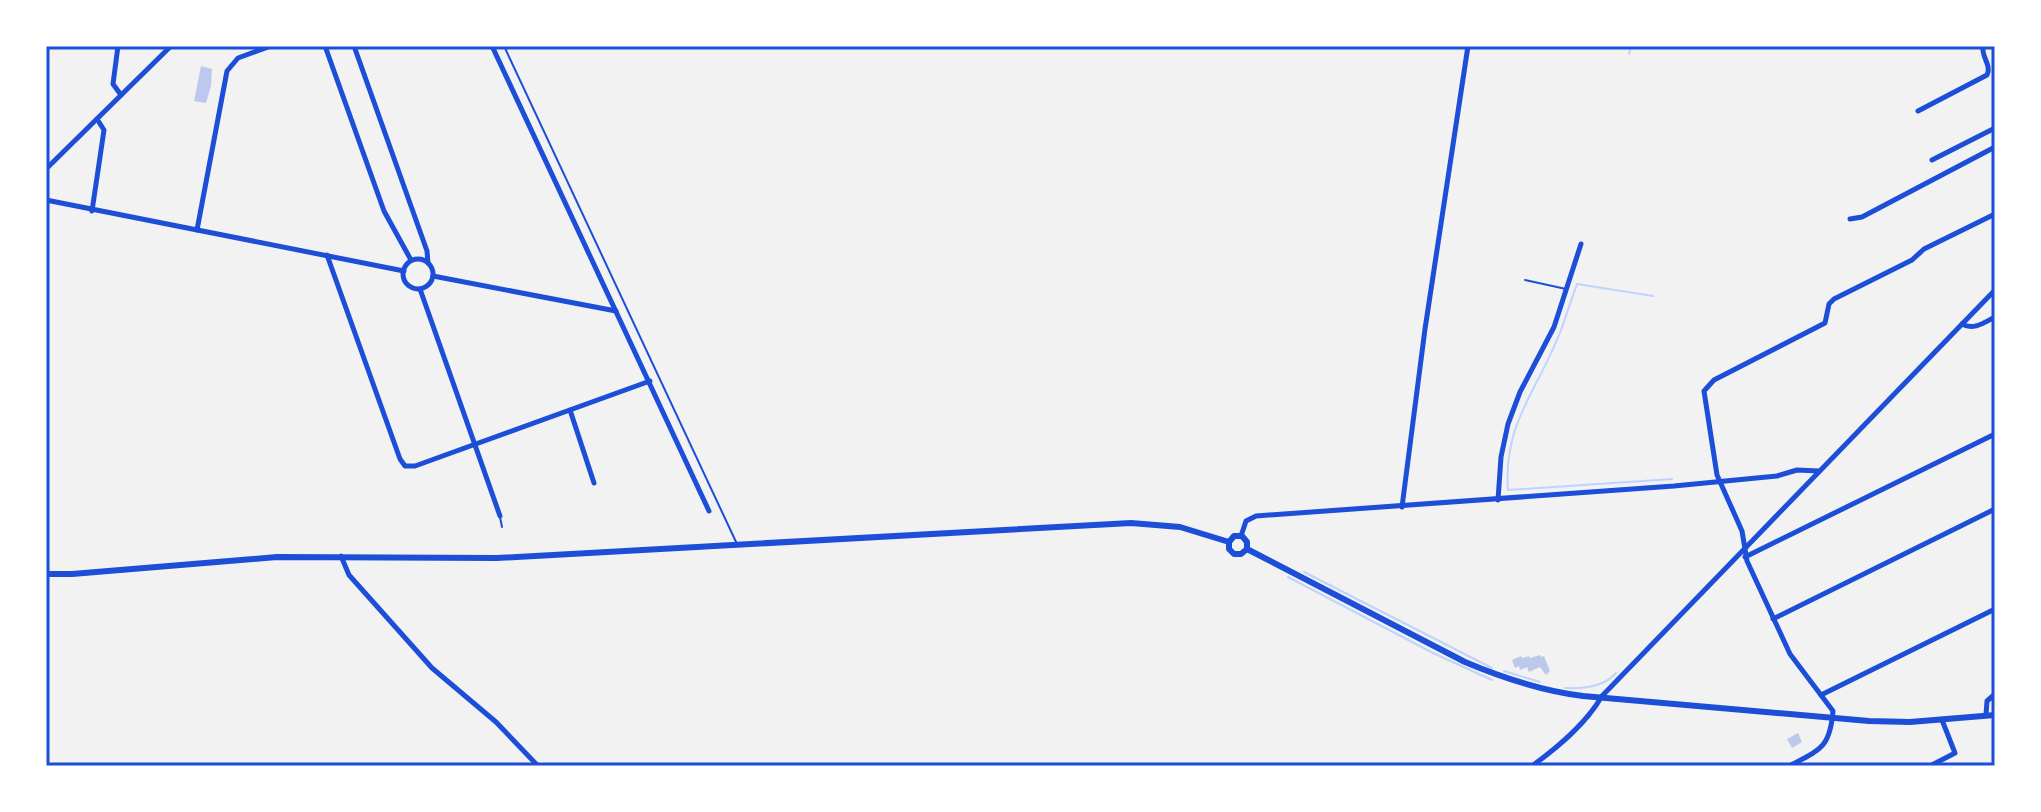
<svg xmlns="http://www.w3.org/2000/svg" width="2041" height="812" font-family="Cabin,sans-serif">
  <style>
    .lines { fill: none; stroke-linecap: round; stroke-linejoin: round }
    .stream { stroke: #bfd3fe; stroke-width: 2 }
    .building { fill: #bdc9ec }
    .service { stroke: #1d4ed8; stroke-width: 2 }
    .minor { stroke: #1d4ed8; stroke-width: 5 }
    .tertiary { stroke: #1d4ed8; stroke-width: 6 }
    .neatline { fill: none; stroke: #1d4ed8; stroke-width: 3 }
  </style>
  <rect width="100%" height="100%" fill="#f2f2f2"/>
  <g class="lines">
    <!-- stream -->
    <g class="stream">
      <polyline points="1629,54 1631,46"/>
      <polyline points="1560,333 1577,284 1653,296"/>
      <path d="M 1559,335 C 1537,391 1503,424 1508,490 L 1672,479"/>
      <polyline points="1304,572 1492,668"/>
      <polyline points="1288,577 1433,653 1492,680"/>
      <polyline points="1504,671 1540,682"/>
      <path d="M 1565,688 C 1583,689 1604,687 1616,673"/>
    </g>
  </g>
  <!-- building -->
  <g class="building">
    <polygon points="201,66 212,69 211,86 206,103 194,101"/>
    <polygon points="1540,655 1541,657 1544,656 1550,671 1546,675 1540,667 1529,672 1527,667 1520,670 1519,666 1515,668 1512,660 1521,656 1522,658 1529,656 1530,658"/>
    <polygon points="1798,733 1802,742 1792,748 1787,739"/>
  </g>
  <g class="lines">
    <!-- service -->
    <g class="service">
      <polyline points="504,46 737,544"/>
      <polyline points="1525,280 1566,289"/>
      <polyline points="500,517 502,527"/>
    </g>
    <!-- minor -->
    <g class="minor">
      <polyline points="118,46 113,84 121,95"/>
      <polyline points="325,46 384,211 411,260"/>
      <polyline points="354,46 427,251 428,263"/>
      <polyline points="492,46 709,511"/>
      <path d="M 1918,111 L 1987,75 C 1992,65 1981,57 1983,46"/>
      <polyline points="1932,160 1995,128"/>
      <polyline points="46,169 171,46"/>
      <polyline points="46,200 404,271"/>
      <polyline points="92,211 104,130 97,119"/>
      <polyline points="1850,219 1862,217 1995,147"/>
      <polyline points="197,230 227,71 238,58 271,46"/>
      <polyline points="327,255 400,459 405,466 415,466 650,381"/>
      <circle cx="418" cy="274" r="15"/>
      <polyline points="433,276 616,311"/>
      <polyline points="420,289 500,516"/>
      <path d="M 1962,324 C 1973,331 1985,322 1995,317"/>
      <polyline points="570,410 594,483"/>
      <polyline points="1498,500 1501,457 1508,424 1520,392 1554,327 1581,244"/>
      <polyline points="1402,507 1425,329 1468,46"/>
      <polyline points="1241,536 1246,521 1256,516 1674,486 1777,476 1797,470 1819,471"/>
      <polyline points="341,556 349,575 432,668 496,722 538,766"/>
      <polyline points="1745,557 1995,434"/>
      <polyline points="1773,619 1995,509"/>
      <polyline points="1821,695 1995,609"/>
      <polyline points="1986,715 1987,701 1995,694"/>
      <path d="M 1532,766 C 1558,747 1586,724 1602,696 L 1995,290"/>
      <path d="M 1789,766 C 1820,750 1830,748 1833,711 L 1790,654 L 1747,561 L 1742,531 L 1717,475 L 1704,391 L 1714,380 L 1825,323 L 1829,304 L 1834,299 L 1912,260 L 1924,249 L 1995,214"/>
      <polyline points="1930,766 1955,753 1942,720"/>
    </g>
    <!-- tertiary -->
    <g class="tertiary">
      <polyline points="1229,542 1234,536 1242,536 1247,542 1247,549"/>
      <polyline points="1229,542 1229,549 1234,554 1241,554 1247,549"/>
      <path d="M 1247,549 L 1465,662 C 1503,678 1541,691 1583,696 L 1869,721 L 1910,722 L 1995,715"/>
      <polyline points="46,574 72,574 277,557 497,558 1131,523 1180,527 1229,542"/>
    </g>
  </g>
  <!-- border -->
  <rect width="2041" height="812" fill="none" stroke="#ffffff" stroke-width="96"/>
  <rect x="48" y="48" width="1945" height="716" class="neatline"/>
</svg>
